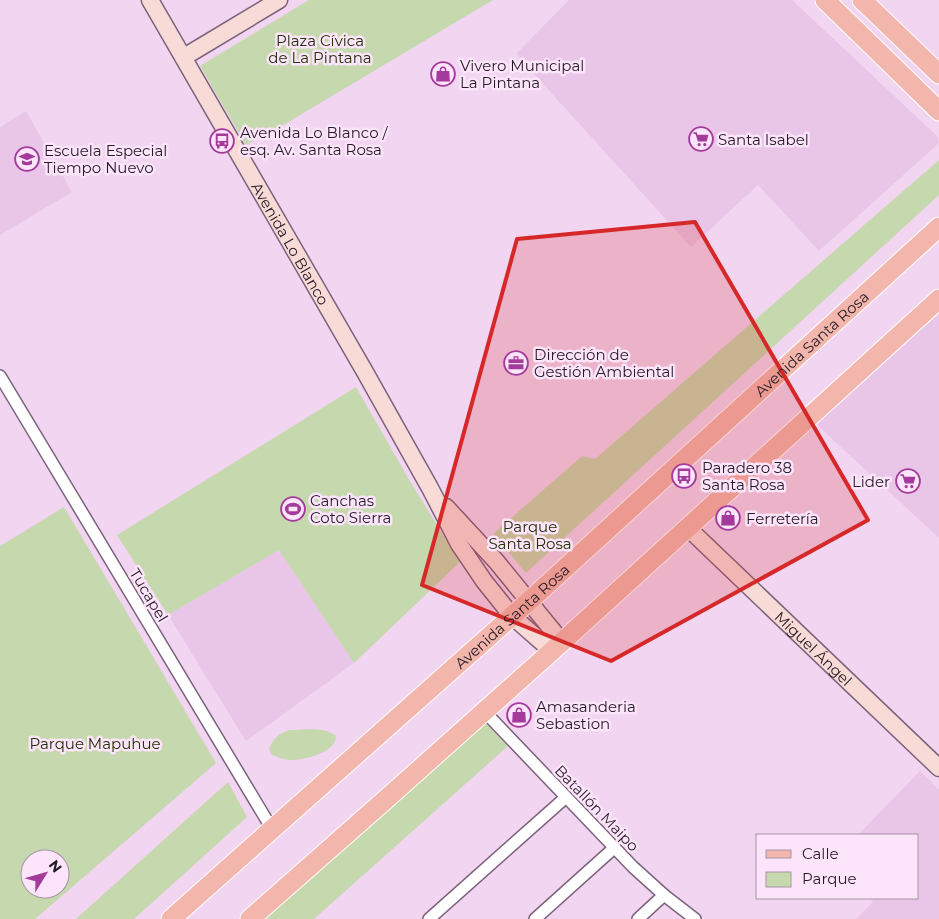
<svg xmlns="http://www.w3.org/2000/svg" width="939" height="919" font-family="Montserrat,sans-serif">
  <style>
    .built { fill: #e9c6e8 }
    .green { fill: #c6d8ad; fill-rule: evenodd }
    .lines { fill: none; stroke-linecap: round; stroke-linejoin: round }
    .street-casing { stroke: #7c637c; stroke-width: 14 }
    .secondary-casing { stroke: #7c637c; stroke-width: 19 }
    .primary-casing { stroke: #fff; stroke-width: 21 }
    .street { stroke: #fff; stroke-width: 11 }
    .secondary { stroke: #f8dad6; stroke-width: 16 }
    .primary { stroke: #f2b6ad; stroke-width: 19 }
    .marked { fill: #d62828; fill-opacity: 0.2; stroke: #d62828; stroke-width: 4; stroke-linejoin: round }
    .labels { text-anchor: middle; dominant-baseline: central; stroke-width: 5; stroke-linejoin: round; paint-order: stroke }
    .park-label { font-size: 15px; fill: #223004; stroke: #fce4fb }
    .poi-label { font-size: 15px; fill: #251b25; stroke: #fce4fb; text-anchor: start }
    .street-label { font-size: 15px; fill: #251b25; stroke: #fce4fb }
  </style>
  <rect width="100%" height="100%" fill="#f2d5f1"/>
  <!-- built -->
  <g class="built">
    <polygon points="569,0 792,0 937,136 939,143 819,251 758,185 691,247 516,54"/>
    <polygon points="26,111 72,192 0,235 0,127"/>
    <polygon points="939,313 939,538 816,424"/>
    <polygon points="279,550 354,663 246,741 168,615"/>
    <polygon points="920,771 939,790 939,919 856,919 873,902 870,898 918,898 918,835 858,835"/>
  </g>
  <!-- green -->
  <g class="green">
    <polygon points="309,0 493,0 285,124 246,145 200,66"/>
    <polygon points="939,160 939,195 526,573 493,534 582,456 595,459"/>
    <polygon points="356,387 411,483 460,562 354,663 279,550 168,615 117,535"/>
    <path d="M 64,507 L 216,763 L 35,919 L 0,919 L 0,546 ZM 30,859 L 60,859 L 60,889 L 30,889 Z"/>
    <polygon points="486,723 508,746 314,919 265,919"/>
    <path d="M 290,730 C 303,730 325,726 336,736 C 336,753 302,761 288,760 C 283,759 278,757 272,755 L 269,749 C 274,738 277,734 290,730 Z"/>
    <polygon points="228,782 247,817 134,919 76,919"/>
  </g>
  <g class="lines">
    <!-- street casing -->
    <g class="street-casing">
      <g id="street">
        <polyline points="0,376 272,829"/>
        <polyline points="484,711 633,867 664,895 695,919"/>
        <polyline points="429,919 565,798"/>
        <polyline points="535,919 614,848"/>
        <polyline points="638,919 664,895"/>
      </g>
    </g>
    <!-- secondary casing -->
    <g class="secondary-casing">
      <g id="secondary">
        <path id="s1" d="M 150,0 L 365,372 L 430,488 L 459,544 L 484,581 L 512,616 L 552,651"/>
        <polyline points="184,57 279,0"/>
        <polyline points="446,507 496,561 562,642"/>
        <path id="s2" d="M 688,528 L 939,768"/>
      </g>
    </g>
    <!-- primary casing -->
    <g class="primary-casing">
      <g id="primary">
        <polyline points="825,0 939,111"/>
        <polyline points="862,0 939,74"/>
        <path id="s3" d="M 171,919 L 528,602 L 939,227"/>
        <polyline points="250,919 385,800 562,642 939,299"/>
      </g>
    </g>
    <!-- street -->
    <use href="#street" class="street"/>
    <!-- secondary -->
    <use href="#secondary" class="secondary"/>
    <!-- primary -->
    <use href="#primary" class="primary"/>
  </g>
  <!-- marked area -->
  <path class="marked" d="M 695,222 L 868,520 L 611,661 L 422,585 L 517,239 Z"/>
  <!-- icons -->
  <defs>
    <g id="shop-ring" transform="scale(1.25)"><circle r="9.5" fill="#fce4fb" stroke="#a43a9b" stroke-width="1.5"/><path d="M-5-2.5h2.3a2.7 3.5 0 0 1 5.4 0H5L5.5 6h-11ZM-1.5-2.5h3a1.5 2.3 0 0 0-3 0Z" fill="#a43a9b"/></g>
    <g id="supermarket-ring" transform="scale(1.25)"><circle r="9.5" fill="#fce4fb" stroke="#a43a9b" stroke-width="1.5"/><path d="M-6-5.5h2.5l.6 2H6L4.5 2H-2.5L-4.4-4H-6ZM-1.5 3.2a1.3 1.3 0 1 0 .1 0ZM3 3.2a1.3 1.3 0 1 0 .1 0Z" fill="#a43a9b"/></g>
    <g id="bus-ring" transform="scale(1.25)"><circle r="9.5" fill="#fce4fb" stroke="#a43a9b" stroke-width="1.5"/><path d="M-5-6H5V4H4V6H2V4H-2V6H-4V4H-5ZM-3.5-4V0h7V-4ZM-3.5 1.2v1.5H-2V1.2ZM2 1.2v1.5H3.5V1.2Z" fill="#a43a9b"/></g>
    <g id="school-ring" transform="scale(1.25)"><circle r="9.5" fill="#fce4fb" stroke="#a43a9b" stroke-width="1.5"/><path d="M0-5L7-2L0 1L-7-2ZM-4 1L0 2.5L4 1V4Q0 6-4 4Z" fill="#a43a9b"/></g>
    <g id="office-ring" transform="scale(1.25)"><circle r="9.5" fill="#fce4fb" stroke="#a43a9b" stroke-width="1.5"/><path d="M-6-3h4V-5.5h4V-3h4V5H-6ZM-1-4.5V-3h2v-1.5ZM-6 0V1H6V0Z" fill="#a43a9b"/></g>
    <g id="stadium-ring" transform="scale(1.25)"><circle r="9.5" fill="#fce4fb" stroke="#a43a9b" stroke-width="1.5"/><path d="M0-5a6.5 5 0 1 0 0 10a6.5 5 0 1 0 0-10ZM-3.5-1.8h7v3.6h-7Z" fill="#a43a9b"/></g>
  </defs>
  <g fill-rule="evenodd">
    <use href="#shop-ring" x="443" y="74"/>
    <use href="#supermarket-ring" x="701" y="139"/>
    <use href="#bus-ring" x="222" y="141"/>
    <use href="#school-ring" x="27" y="159"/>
    <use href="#office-ring" x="516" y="363"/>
    <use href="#bus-ring" x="684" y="476"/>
    <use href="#supermarket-ring" x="908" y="481"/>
    <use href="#stadium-ring" x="293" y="509"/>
    <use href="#shop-ring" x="728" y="518"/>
    <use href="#shop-ring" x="519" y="715"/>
  </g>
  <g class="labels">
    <!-- park labels -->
    <g class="park-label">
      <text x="320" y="40">Plaza Cívica<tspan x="320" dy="17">de La Pintana</tspan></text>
      <text x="530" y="526">Parque<tspan x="530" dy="17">Santa Rosa</tspan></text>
      <text x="95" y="743">Parque Mapuhue</text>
    </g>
    <!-- poi labels -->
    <g class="poi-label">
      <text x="460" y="65">Vivero Municipal<tspan x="460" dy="17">La Pintana</tspan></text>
      <text x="240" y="132">Avenida Lo Blanco /<tspan x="240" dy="17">esq. Av. Santa Rosa</tspan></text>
      <text x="718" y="139">Santa Isabel</text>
      <text x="44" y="150">Escuela Especial<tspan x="44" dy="17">Tiempo Nuevo</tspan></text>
      <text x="534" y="354">Dirección de<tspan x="534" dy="17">Gestión Ambiental</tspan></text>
      <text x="702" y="467">Paradero 38<tspan x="702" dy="17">Santa Rosa</tspan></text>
      <text x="890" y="481" text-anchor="end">Lider</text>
      <text x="310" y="500">Canchas<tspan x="310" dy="17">Coto Sierra</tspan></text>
      <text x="746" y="518">Ferretería</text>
      <text x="536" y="706">Amasanderia<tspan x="536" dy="17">Sebastion</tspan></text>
    </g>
    <!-- street labels -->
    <g class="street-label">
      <text stroke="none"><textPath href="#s1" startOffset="281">Avenida Lo Blanco</textPath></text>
      <text stroke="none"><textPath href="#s3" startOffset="861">Avenida Santa Rosa</textPath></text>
      <text transform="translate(149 595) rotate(59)">Tucapel</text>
      <text stroke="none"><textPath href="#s3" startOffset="456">Avenida Santa Rosa</textPath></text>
      <text stroke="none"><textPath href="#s2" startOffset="174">Miguel Ángel</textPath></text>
      <text transform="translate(597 808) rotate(46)">Batallón Maipo</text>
    </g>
  </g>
  <!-- legend -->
  <rect x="756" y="834" width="162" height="65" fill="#fce4fb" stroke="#a694a5"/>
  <rect x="766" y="850" width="25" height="8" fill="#f2b6ad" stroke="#a694a5"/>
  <text x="802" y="859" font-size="15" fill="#251b25">Calle</text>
  <rect x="766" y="872" width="25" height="15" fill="#c6d8ad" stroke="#a694a5"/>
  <text x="802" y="884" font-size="15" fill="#251b25">Parque</text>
  <!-- north arrow -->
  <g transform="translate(45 874) rotate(53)"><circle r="24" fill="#fce4fb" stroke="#a694a5"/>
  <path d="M0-4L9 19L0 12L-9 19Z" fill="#a43a9b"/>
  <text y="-8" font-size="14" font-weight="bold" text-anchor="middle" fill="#251b25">N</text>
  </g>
</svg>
